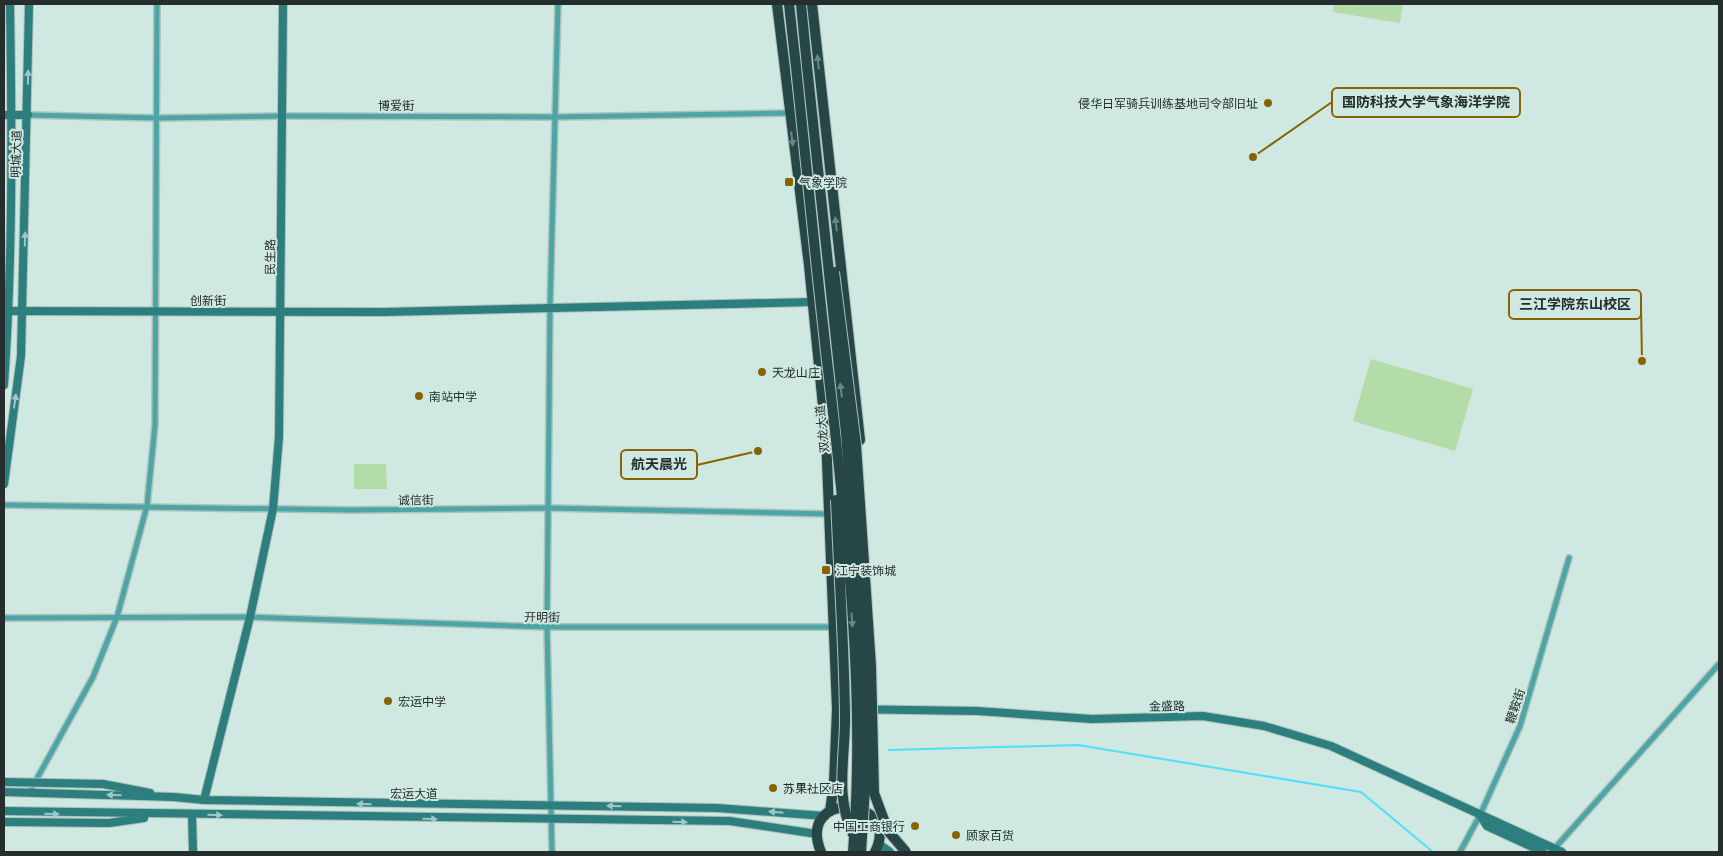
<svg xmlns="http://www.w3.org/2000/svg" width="1723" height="856" font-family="'IBM Plex Sans','Noto Sans SC',sans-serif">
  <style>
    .green { fill: #b3dca9 }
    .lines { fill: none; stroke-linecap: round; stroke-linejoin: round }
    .stream { stroke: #4edffd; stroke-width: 2 }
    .street-casing { stroke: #adc3bd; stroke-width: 8 }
    .secondary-casing { stroke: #adc3bd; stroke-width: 10 }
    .highway-casing { stroke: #adc3bd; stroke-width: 12 }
    .street { stroke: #4da5a5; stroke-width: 5 }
    .secondary { stroke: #2d7e7e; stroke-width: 8 }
    .highway { stroke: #274747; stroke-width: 10 }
    .secondary-bridge-casing { stroke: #adc3bd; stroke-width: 10; stroke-linecap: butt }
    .highway-bridge-casing { stroke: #adc3bd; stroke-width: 12; stroke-linecap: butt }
    .secondary-bridge { stroke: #2d7e7e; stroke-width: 8 }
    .highway-bridge { stroke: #274747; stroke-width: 10 }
    .oneway { fill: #6a8785 }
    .oneway2 { fill: #9ec8c3 }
    .poi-dot { fill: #886400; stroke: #cfe8e1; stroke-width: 2 }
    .labels { text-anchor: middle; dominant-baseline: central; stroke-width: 4; stroke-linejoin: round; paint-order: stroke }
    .poi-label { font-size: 12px; fill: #252e2c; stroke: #cfe8e1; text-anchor: start }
    .street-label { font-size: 12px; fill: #252e2c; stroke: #cfe8e1 }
    .leader { fill: none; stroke: #886400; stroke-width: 2 }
    .callout-dot { fill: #886400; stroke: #cfe8e1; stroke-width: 2 }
    .callout { fill: #cfe8e1; stroke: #886400; stroke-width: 2 }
    .callout-label { font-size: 14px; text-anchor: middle; font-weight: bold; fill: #252e2c }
  </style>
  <rect width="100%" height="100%" fill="#cfe8e1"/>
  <!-- green -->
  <g class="green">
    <polygon points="1334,4 1403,4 1400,23 1333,12"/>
    <polygon points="1371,359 1473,389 1455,451 1353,421"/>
    <polygon points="354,464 386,464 387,489 354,489"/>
  </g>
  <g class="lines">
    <!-- stream -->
    <polyline class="stream" points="889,750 1078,745 1361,792 1433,852"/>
    <!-- street casing -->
    <g class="street-casing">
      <g id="street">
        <polyline points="28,115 157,118 282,116 554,117 789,113"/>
        <polyline points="4,505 351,510 549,508 829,514"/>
        <polyline points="4,618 250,617 547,627 834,627"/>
        <polyline points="29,793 93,677 117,617 147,506 155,425 157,4"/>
        <polyline points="1554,849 1719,664"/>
        <polyline points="552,852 547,627 550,307 558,4"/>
        <polyline points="1460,852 1480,815 1520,726 1569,558"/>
      </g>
    </g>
    <!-- secondary casing -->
    <g class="secondary-casing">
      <g id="secondary">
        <polyline points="4,115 28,115"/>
        <polyline points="4,311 385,312 812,302"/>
        <path d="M 4,385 C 13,258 12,131 10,4"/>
        <polyline points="4,484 21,356 29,4"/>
        <polyline points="841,709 977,711 1092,719 1203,716 1264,726 1331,746 1562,852"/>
        <polyline points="103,784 150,793"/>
        <polyline points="4,792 174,797 204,800 717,808 825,816"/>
        <polyline points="204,800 250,617 273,509 279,437 283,4"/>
        <polyline points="4,811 730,821 817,834"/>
        <polyline points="192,815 193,852"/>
        <polyline points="1480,815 1487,826 1543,852"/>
        <polyline points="4,822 109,823 144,818"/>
        <polyline points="879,844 890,852"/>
      </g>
    </g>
    <!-- highway casing -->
    <g class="highway-casing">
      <g id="highway">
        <polyline points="777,4 809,265 826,436 837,709 834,783 830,811"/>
        <polyline points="789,4 796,67"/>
        <polyline points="801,4 807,66"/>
        <polyline points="812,4 860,440"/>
        <path d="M 821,852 C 795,789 903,796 875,852"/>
      </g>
    </g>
    <!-- street -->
    <use href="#street" class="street"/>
    <!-- secondary -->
    <use href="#secondary" class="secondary"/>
    <!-- highway -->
    <use href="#highway" class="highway"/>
    <!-- secondary-bridge casing -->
    <g class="secondary-bridge-casing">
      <polyline id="secondary-bridge" points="4,782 103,784"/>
    </g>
    <!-- highway-bridge casing -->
    <g class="highway-bridge-casing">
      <g id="highway-bridge">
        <polyline points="807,66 846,433 863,654 866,771 861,852"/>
        <path d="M 796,67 C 807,171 817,275 829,378 C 847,535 866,695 853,852"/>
        <polyline points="834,272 856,445 871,666 874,793 888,831 906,852"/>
        <path d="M 836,500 C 839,571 844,643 845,714 C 846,754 834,796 853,834"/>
      </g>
    </g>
    <!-- secondary-bridge -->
    <use href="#secondary-bridge" class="secondary-bridge"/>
    <!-- highway-bridge -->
    <use href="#highway-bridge" class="highway-bridge"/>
  </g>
  <!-- one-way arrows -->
  <defs><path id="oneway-solid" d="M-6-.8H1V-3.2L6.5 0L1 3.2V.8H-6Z" transform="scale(1.25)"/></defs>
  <g class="oneway">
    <use href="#oneway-solid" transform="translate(818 62) rotate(-96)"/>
    <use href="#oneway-solid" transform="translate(792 139) rotate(83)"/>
    <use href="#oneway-solid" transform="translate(836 224) rotate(-97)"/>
    <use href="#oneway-solid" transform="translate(841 390) rotate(-97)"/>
    <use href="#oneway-solid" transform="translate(852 620) rotate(86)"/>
  </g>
  <g class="oneway2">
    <use href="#oneway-solid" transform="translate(28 77) rotate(-89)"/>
    <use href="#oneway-solid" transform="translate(25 239) rotate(-88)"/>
    <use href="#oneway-solid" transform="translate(15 401) rotate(-82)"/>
    <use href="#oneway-solid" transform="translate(114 795) rotate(-178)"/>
    <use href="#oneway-solid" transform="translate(364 804) rotate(-179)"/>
    <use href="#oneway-solid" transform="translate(614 806) rotate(-179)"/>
    <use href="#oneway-solid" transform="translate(776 812) rotate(-175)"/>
    <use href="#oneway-solid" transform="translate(52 814) rotate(1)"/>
    <use href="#oneway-solid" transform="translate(215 815) rotate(1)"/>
    <use href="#oneway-solid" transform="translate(430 819) rotate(1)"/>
    <use href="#oneway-solid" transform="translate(680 822) rotate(1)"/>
  </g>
  <!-- markers -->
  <g class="poi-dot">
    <circle cx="1268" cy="103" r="5"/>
    <rect x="784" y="177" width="10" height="10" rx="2.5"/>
    <circle cx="762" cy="372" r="5"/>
    <circle cx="419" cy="396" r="5"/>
    <rect x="821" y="565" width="10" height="10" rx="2.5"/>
    <circle cx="388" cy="701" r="5"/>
    <circle cx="773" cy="788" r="5"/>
    <circle cx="915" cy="826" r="5"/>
    <circle cx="956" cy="835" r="5"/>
  </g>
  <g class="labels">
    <!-- poi labels -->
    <g class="poi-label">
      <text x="1258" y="103" text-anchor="end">侵华日军骑兵训练基地司令部旧址</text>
      <text x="799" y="182">气象学院</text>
      <text x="772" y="372">天龙山庄</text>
      <text x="429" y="396">南站中学</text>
      <text x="836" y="570">江宁装饰城</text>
      <text x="398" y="701">宏运中学</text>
      <text x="783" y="788">苏果社区店</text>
      <text x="905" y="826" text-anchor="end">中国工商银行</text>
      <text x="966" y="835">顾家百货</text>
    </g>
    <!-- street labels -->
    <g class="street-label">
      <text x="396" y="105">博爱街</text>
      <text transform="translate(16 154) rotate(-89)">明城大道</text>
      <text transform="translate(270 257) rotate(-89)">民生路</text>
      <text x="208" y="300">创新街</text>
      <text transform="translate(822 429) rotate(-96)">双龙大道</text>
      <text transform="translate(416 500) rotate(-1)">诚信街</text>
      <text transform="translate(542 617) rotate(1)">开明街</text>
      <text transform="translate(1167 706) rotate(-1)">金盛路</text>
      <text transform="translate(1515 706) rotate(-72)">鞭鞍街</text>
      <text x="414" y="793">宏运大道</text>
    </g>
  </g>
  <!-- callouts -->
  <path class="leader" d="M1253 157L1332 102M1642 361L1641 304M758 451L697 465"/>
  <g class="callout-dot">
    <circle cx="1253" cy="157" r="5"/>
    <circle cx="1642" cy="361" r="5"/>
    <circle cx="758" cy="451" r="5"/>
  </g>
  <g class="callout">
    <rect x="1332" y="88" width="188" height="29" rx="5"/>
    <rect x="1509" y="290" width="132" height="29" rx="5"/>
    <rect x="621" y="450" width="76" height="29" rx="5"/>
  </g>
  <g class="callout-label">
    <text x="1426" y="107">国防科技大学气象海洋学院</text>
    <text x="1575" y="309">三江学院东山校区</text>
    <text x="659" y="469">航天晨光</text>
  </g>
  <!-- border -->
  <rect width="1723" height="856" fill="none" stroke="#252e2c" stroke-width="10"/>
</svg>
